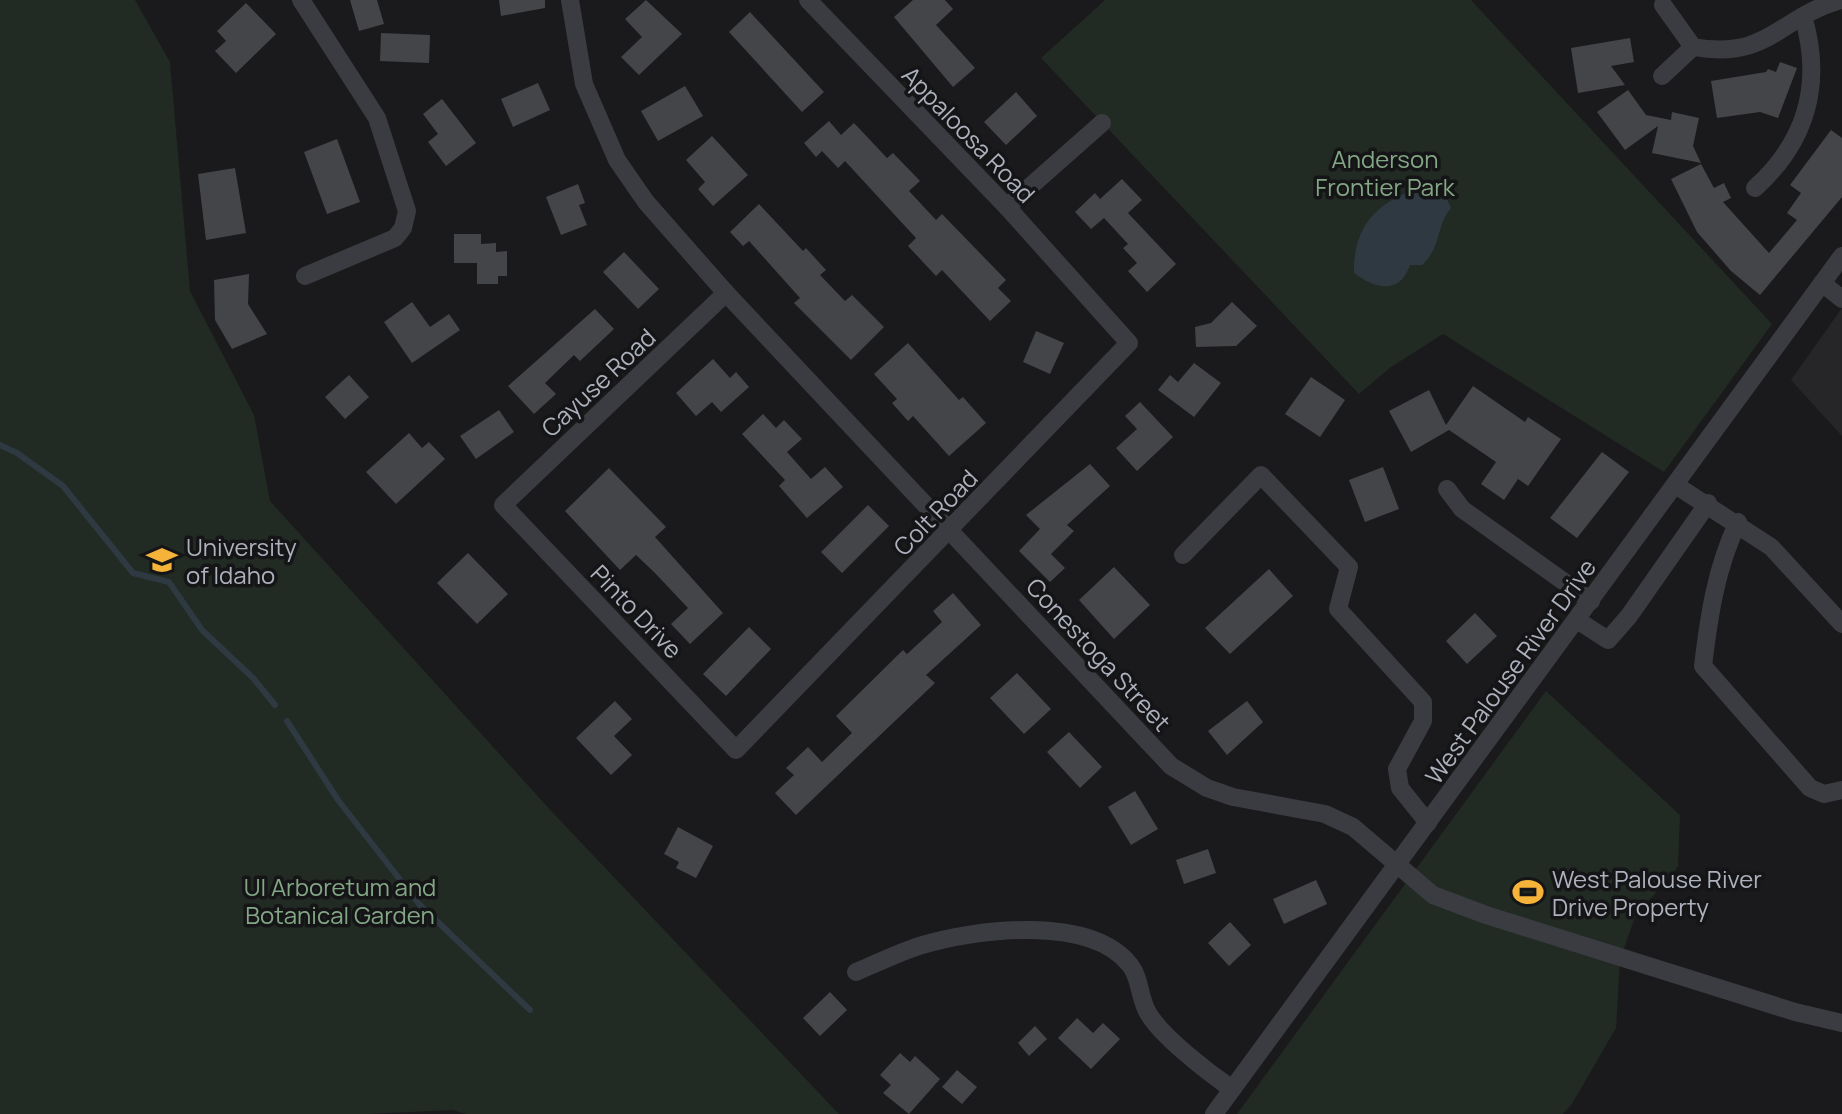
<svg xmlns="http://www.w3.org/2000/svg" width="1842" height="1114" font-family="Manrope,sans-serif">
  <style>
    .built { fill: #262629 }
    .green { fill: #212a23 }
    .water { fill: #2f3941 }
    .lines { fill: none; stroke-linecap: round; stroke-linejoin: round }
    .stream { stroke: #2f3941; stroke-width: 6 }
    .building { fill: #444549 }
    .minor { stroke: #3b3c41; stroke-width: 18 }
    .labels { text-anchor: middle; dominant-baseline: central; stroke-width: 7; stroke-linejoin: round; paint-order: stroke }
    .street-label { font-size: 24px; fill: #acb1bc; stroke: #151517 }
    .park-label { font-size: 24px; fill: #83a785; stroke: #151517 }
    .poi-label { font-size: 24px; fill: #acb1bc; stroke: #151517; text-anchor: start }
  </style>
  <rect width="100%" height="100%" fill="#1a1a1c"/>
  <!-- built -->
  <polygon class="built" points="1842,308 1842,436 1791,380"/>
  <!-- green -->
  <g class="green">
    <polygon points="0,0 135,0 170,62 190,291 254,415 270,501 554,814 839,1114 466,1114 453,1110 367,1114 0,1114"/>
    <polygon points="1105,0 1471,0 1772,324 1664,472 1443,334 1391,367 1359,394 1041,58"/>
    <polygon points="1546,691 1680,815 1678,867 1635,917 1620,960 1616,1028 1572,1104 1563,1114 1237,1114"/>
  </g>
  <!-- water -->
  <path class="water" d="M 1428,185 L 1445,195 L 1451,208 C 1435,227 1443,245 1422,265 L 1410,265 C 1400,295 1375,289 1354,273 C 1353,221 1382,199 1428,185 Z"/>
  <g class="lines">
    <!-- stream -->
    <g class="stream">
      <polyline points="0,445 17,453 63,486 133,573 169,582 202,630 253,678 275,705"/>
      <polyline points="287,721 338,800 419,904 530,1010"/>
    </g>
  </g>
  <!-- building -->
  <g class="building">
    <polygon points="350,0 377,0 384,24 359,31"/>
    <polygon points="499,0 545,0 545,8 501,16"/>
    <polygon points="646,0 682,34 639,75 621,57 642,37 625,19"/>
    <polygon points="913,0 945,0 953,9 936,25 975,68 953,87 894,17"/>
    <polygon points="246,3 276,34 236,73 215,51 226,41 217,31"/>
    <polygon points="750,12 824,92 802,112 729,32"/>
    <polygon points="381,33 430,35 429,63 380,61"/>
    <polygon points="1630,38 1634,62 1611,66 1625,85 1578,93 1571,48"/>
    <polygon points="1780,62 1797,68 1778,118 1760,112 1717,118 1711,81 1766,72 1768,69 1776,72"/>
    <polygon points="538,83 550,110 513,127 501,99"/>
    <polygon points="685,86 703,116 658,141 641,111"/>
    <polygon points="1628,90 1646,115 1671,120 1672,112 1699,118 1693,146 1701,163 1652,153 1658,126 1625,150 1597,112"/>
    <polygon points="1016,92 1037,116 1006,145 984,122"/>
    <polygon points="442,99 476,143 446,166 428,142 438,134 423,114"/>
    <polygon points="829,121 841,135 854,123 887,158 893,153 920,181 909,191 936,220 942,214 1006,280 998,288 1011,301 990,321 942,270 936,276 908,246 916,238 845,161 838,168 822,151 816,157 804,143"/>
    <polygon points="1831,130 1842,138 1842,197 1760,295 1731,271 1697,232 1671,179 1701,164 1714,188 1724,183 1731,198 1723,202 1769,253 1797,220 1787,213 1801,193 1790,185"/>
    <polygon points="712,136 748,175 713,206 698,189 705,182 686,160"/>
    <polygon points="337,139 360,202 327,214 304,152"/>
    <polygon points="235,168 246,233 206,240 198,174"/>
    <polygon points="1122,179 1142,200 1128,213 1176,264 1147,292 1128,271 1137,263 1123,248 1128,244 1104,218 1091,229 1075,212 1095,193 1100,199"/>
    <polygon points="578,184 585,203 579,205 587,225 561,235 546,197"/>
    <polygon points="759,204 803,251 806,248 826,270 820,275 845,301 852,295 884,327 851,360 794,303 800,298 749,241 743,246 730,232"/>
    <polygon points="454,234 481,234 481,244 496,243 496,252 507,251 507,276 498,276 498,284 477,284 477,263 454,263"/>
    <polygon points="624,252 659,289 638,309 603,272"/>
    <polygon points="249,274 248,304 267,334 232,349 215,320 214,280"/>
    <polygon points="412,302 430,327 449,314 460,330 412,363 384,322"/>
    <polygon points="1232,302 1257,326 1236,346 1196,347 1195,327 1211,323"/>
    <polygon points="595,309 614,329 580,361 574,355 545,383 556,394 534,414 508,386"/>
    <polygon points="1036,331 1064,343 1050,374 1023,362"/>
    <polygon points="908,343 959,400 963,397 986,423 949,456 913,416 908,421 892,403 897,399 874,374"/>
    <polygon points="713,359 730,378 736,372 749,387 721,412 712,402 696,416 676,393"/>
    <polygon points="1194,363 1221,383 1194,417 1158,390 1170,375 1178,382"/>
    <polygon points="349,375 369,397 345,419 325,397"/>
    <polygon points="1311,377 1345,400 1320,437 1285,414"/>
    <polygon points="1473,386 1525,422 1528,417 1561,439 1528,486 1518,479 1504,500 1481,484 1496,462 1449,430 1411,452 1389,411 1429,390 1446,425"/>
    <polygon points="1140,402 1173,437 1137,471 1116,448 1137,429 1125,416"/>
    <polygon points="499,410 514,432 476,459 460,436"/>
    <polygon points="763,414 776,428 784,420 802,439 787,452 811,479 825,467 843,487 807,518 779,486 785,480 742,434"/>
    <polygon points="409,433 422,448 429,442 445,459 396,504 366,472"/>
    <polygon points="1602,452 1629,472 1577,538 1550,518"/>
    <polygon points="1090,464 1110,486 1067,525 1074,531 1051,554 1065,568 1050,582 1019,551 1040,529 1026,515"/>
    <polygon points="1383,467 1399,509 1365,522 1349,480"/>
    <polygon points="609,468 666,527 655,537 723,613 690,644 671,624 688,608 655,573 636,555 620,570 565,511"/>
    <polygon points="868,505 889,526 842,573 821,552"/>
    <polygon points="468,553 508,594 477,624 437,583"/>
    <polygon points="1114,567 1150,605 1114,639 1079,600"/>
    <polygon points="1269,569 1293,596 1230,654 1205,628"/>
    <polygon points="953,593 981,625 926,675 935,683 796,815 775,793 794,775 786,768 808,747 822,762 852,733 836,716 903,650 907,654 942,622 933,611"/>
    <polygon points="1475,613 1497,636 1467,664 1446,641"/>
    <polygon points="749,627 771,649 726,696 703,674"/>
    <polygon points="1017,673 1051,709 1024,734 990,698"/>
    <polygon points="615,701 632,719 614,736 632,755 611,775 576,738"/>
    <polygon points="1247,701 1263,722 1227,755 1208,731"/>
    <polygon points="1069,732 1102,767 1080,788 1047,752"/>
    <polygon points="1135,791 1158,829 1131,845 1108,807"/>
    <polygon points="678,827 713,846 696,878 676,868 679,862 664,854"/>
    <polygon points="1208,849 1216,873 1184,884 1176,860"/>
    <polygon points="1316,880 1327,904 1284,924 1273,899"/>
    <polygon points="1230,922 1251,945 1229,966 1208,943"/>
    <polygon points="830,992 847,1010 820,1036 803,1018"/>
    <polygon points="1077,1018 1093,1033 1103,1023 1120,1039 1091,1069 1058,1038"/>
    <polygon points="1035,1026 1047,1039 1029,1056 1018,1043"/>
    <polygon points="900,1053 910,1062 915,1056 940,1079 909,1114 883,1093 891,1085 880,1075"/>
    <polygon points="957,1070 977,1087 962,1104 942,1087"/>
  </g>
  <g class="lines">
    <!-- minor -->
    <g class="minor">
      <polyline points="301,0 377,118 407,211 403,228 395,238 305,276"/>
      <polyline points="570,0 584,84 617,160 646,202 726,293 1171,766 1207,788 1233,797 1325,814 1353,827 1433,895 1486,915 1795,1012 1842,1023"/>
      <path d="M 1663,5 L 1693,47 C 1770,60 1777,18 1841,0"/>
      <polyline points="1662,76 1693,47"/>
      <path d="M 1755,188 C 1807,141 1823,83 1803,16"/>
      <polyline points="1007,207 1102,123"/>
      <polyline points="1822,283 1842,299"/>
      <polyline points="726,293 503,505 736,750 1129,343 1007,207 808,0"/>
      <polyline points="1677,486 1771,547 1842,624"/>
      <polyline points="1447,489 1462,509 1591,601"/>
      <path d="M 1738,522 C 1716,568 1709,616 1703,666 L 1810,788 L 1824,794 L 1842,790"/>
      <polyline points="1183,555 1261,475 1349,567 1338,609 1423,702 1423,721 1397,769 1400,788 1428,823"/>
      <polyline points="1577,620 1608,640 1629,616 1708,503"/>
      <path d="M 856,972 C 877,963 898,953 919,946 C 974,929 1090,914 1130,965 C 1140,977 1139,996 1147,1011 C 1159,1035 1209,1073 1232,1089"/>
      <polyline points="1214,1114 1842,256"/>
    </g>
  </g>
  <!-- icons -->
  <defs>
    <g id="university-bare" transform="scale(2.4)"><path d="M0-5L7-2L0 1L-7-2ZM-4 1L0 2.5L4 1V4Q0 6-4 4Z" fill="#f5b439" stroke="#151517" stroke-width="2.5" paint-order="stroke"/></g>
    <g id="stadium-bare" transform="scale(2.4)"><path d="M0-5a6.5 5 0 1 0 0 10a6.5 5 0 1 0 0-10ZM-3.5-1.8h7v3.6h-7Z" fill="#f5b439" stroke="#151517" stroke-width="2.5" paint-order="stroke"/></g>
  </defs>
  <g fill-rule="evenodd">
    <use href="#university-bare" x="162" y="560"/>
    <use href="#stadium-bare" x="1528" y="892"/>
  </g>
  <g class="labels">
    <!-- street labels -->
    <g class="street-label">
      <text transform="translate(969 134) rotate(46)">Appaloosa Road</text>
      <text transform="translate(598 382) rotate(-43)">Cayuse Road</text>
      <text transform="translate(935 512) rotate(-46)">Colt Road</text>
      <text transform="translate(637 611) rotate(46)">Pinto Drive</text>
      <text transform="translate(1099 654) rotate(47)">Conestoga Street</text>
      <text transform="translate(1510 671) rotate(-54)">West Palouse River Drive</text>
    </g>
    <!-- park labels -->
    <g class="park-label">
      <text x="1385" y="158">Anderson<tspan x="1385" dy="28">Frontier Park</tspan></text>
      <text x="340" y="886">UI Arboretum and<tspan x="340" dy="28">Botanical Garden</tspan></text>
    </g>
    <!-- poi labels -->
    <g class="poi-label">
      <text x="186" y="546">University<tspan x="186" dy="28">of Idaho</tspan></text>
      <text x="1552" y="878">West Palouse River<tspan x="1552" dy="28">Drive Property</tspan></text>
    </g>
  </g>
</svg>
